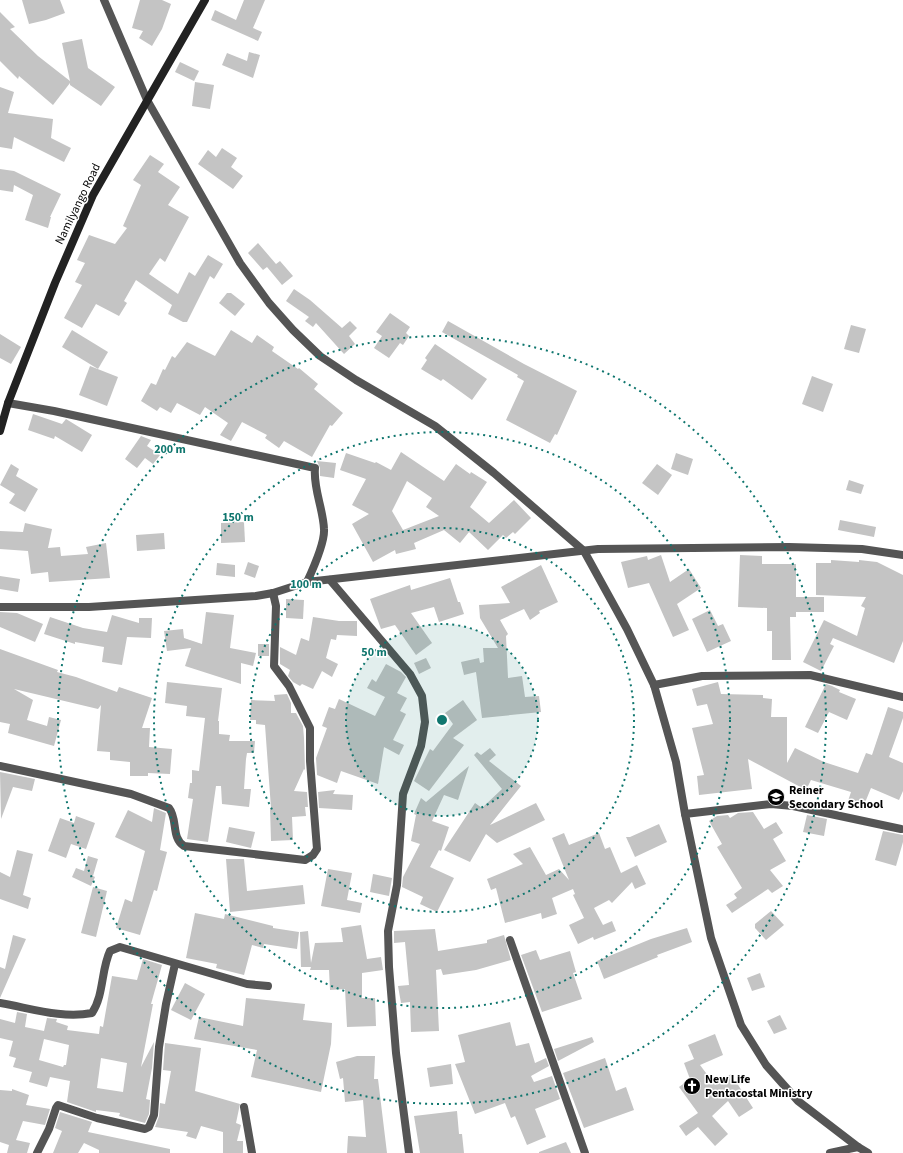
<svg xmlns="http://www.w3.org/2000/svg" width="903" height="1153" font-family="'Source Sans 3',sans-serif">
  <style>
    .building { fill: #c4c4c4; fill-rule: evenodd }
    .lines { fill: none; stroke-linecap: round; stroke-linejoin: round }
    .minor { stroke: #555; stroke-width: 8 }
    .secondary { stroke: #222; stroke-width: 8 }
    .ring { fill: none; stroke: #0f766e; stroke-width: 2; stroke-dasharray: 2 4 }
    .labels { text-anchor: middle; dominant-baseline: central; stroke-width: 3; stroke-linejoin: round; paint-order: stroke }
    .street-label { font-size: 12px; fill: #000; stroke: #fff }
    .poi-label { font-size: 12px; font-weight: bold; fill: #000; stroke: #fff; text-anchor: start }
    .centre { fill: #0f766e; stroke: #fff; stroke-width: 2 }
    .ring-label { font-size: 12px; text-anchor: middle; font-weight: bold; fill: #0f766e; stroke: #fff; stroke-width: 3; stroke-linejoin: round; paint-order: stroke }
  </style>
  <rect width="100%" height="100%" fill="#fff"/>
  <!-- building -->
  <g class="building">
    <polygon points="22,0 60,0 65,13 46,20 29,24"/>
    <polygon points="140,0 162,0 171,4 162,29 152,46 139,38 143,31 132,28"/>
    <polygon points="244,0 265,0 253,28 262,32 258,41 211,20 215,10 236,20"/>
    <polygon points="0,12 15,27 10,29 38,56 70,81 62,43 82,39 88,68 115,87 101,106 70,85 70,83 53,105 19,76 18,79 0,61"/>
    <polygon points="249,52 260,55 253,78 222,65 227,53 247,61"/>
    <polygon points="180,62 199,71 194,81 175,72"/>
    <polygon points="195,82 214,85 210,109 192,106"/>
    <polygon points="0,87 14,92 8,113 53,119 51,138 71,148 64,162 14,137 12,149 0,147"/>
    <polygon points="222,148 237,158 231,167 243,176 233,189 198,164 208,150 216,157"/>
    <polygon points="150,155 164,164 158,172 180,187 168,205 189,217 165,262 160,258 149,274 178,294 189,272 195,276 208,255 223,264 214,279 210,276 187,322 183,322 168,314 172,305 136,280 124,301 127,303 119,316 96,304 82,328 64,318 82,285 75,282 85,263 77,260 89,235 115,244 127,228 123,226 141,185 133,180"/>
    <polygon points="0,169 14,171 61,194 50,217 51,217 48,228 25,220 33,195 14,185 13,192 0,190"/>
    <polygon points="258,243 276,264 280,261 293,276 282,285 267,267 263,270 248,253"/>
    <polygon points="294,289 310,300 342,328 350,321 357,328 349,336 355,344 344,354 316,323 313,327 305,321 309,317 286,301"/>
    <polygon points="227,293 231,293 245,304 235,316 219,303"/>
    <polygon points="390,313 410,327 406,333 409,336 403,345 400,343 389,358 374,348 382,336 376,332"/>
    <polygon points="448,321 524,364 577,391 557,435 555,434 550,443 506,420 524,381 517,377 518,375 442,332"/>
    <polygon points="851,325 866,329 859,353 844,349"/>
    <polygon points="72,330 108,352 98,369 62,347"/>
    <polygon points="231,330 252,343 257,335 274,347 272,351 298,369 299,368 318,384 314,389 343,413 332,426 330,425 312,457 284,441 279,448 265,438 267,435 242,422 231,441 220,435 228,423 205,407 200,415 177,403 171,413 160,407 157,411 141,401 151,383 156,385 163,369 165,370 172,356 175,358 187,342 215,356"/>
    <polygon points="0,334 21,347 11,364 0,358"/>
    <polygon points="435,344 487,379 472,400 443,379 441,381 421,369 427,360 425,358"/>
    <polygon points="90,366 118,377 107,406 79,395"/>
    <polygon points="812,376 833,384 823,412 802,404"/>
    <polygon points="33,414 62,424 66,419 92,435 82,452 55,436 54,439 28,430"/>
    <polygon points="141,436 151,440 147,446 160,455 153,464 145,458 137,468 125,459"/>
    <path d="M 401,452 L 444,481 L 456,464 L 470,474 L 471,472 L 487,482 L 470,507 L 489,523 L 514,500 L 531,518 L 515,534 L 513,532 L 506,538 L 503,535 L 488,550 L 469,532 L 460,543 L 444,530 L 414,543 L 416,549 L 396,554 L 395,550 L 373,562 L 352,524 L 369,514 L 352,505 L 366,479 L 340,470 L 346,453 L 375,463 L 376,462 L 391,470 ZM 407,481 L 432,498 L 426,507 L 439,516 L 403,530 L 392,511 Z"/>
    <polygon points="676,453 693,459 688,475 671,469"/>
    <polygon points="317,461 336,463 334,478 320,476 320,468"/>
    <polygon points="11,464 19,469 16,476 38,489 25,512 9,503 15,494 0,485"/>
    <polygon points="657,464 672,475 658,495 642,483"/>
    <polygon points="849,480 864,485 861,494 846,490"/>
    <polygon points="840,520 876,527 874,537 838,530"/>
    <polygon points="244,522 245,542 221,543 221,523"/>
    <polygon points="25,523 52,529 48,548 60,547 61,556 88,554 86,547 106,543 110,578 49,582 48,572 31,574 28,551 0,549 0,531 23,532"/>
    <polygon points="164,533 165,549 137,551 136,535"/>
    <polygon points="661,555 670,582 689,569 701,588 677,604 689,630 673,637 649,583 628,588 621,562 647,556 648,560"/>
    <polygon points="740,555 762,556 762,564 796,564 796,597 824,597 824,612 796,612 796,617 790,617 791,660 772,660 772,631 767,631 767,608 738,607"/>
    <polygon points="831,560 859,562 859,560 877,562 903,575 903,641 894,663 833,638 830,644 834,646 821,671 803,662 824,620 857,636 865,608 861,606 866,597 816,595 816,563 831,563"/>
    <polygon points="248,562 259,566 255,578 244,574"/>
    <polygon points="217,563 235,565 235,577 216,575"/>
    <polygon points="541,565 558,602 539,611 540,613 530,620 524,609 500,620 508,634 506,636 508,678 522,676 525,697 539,696 541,712 482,718 476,672 464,675 461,662 479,658 480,663 484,662 483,648 498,648 480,618 479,605 510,603 501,587"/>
    <polygon points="0,576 20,579 18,592 0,589"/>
    <polygon points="450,578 458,602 460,602 464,614 439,622 434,607 411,613 432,643 416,655 395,625 381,629 370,599 410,585 411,590"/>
    <polygon points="286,599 304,600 303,619 286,618"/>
    <polygon points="710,610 718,626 723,624 731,641 707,652 692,619"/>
    <polygon points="0,612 17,613 43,624 35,642 0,627"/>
    <polygon points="206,612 234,615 230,648 256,653 253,666 241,663 241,684 185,666 191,648 167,651 164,631 183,629 184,638 202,644"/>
    <polygon points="112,615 139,623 139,618 152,618 151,638 127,637 122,665 102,662 104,647 75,642 75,644 44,634 50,617 83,628 107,632"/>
    <polygon points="313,617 339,621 357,621 357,636 337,635 336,640 331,639 326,658 338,664 332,677 322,671 313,689 302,684 300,686 293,682 288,676 290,670 280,664 280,647 296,655 301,638 309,641"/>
    <rect x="258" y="644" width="11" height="12"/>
    <polygon points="0,649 58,670 57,672 76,677 117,692 119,687 152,698 142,728 150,728 149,747 172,749 170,774 148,773 148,776 130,776 130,762 110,760 110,752 97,751 101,705 98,709 14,689 33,700 27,720 47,726 49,717 61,720 54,746 8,733 10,724 0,722"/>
    <polygon points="426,658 431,668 419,674 414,663"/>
    <polygon points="386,664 401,672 406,677 397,693 407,698 400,711 406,714 393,740 404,745 399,755 384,747 378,784 341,771 337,783 317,775 316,758 327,728 322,726 329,707 335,709 339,699 375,716 385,697 367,688 372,679 376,682"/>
    <polygon points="167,682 222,688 218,721 219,721 219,734 230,735 229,741 255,741 254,753 247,753 246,759 244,789 251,789 249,807 222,804 221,786 216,786 208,842 187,839 193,799 188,798 190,783 192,783 192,770 199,771 205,718 186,716 187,706 165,703"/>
    <polygon points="718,682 721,694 763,695 763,698 772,699 771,717 787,717 787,763 795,748 824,762 858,773 866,753 872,755 888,707 903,712 903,718 889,757 903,763 903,791 899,800 871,788 862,810 847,804 851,792 811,780 806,790 748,759 752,789 699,795 697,776 704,775 692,728 713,724 707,704 697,706 692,689"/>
    <polygon points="826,684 832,686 840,690 839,692 856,699 847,720 829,712 818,733 805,727"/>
    <polygon points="287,694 291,703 291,713 296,713 303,726 304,738 305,770 304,769 294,791 307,792 308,807 305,807 306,816 292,817 293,840 271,841 270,808 271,808 265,725 256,724 256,720 250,720 251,700 275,701 274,695"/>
    <polygon points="463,700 477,720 453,738 464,745 429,791 414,781 430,749 433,751 453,724 445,713"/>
    <polygon points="490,748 496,755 489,761 521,786 490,825 536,803 545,820 497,843 486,834 470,862 444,850 475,803 482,808 502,789 474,755 477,752 481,755"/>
    <polygon points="469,766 458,800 444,795 432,821 449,827 441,851 439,850 430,867 454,878 437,912 420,904 423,897 402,887 403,877 420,844 411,841 416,815 414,814 421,798 426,802"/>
    <polygon points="0,772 35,779 32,791 13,787 1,819"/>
    <polygon points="335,790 333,794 353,795 352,810 319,808 318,792"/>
    <polygon points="154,808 166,813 160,850 167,852 157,891 154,890 140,935 116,928 125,899 132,902 145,851 115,837 128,810 152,822"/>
    <polygon points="753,812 764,829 776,822 783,833 773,839 786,861 770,870 783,886 772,893 768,889 732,913 726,905 737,898 734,894 742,888 717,847 722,844 709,821 717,816 728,815 730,818 738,813"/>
    <polygon points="807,815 827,819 824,836 803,832"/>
    <polygon points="76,816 95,823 86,849 71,844 66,858 48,851 60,818 74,823"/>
    <polygon points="659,824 667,842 635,857 626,837 630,837"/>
    <polygon points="229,827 255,832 251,848 226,842"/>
    <polygon points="883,831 903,835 903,842 896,866 875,860"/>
    <polygon points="564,833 569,845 599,833 605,849 610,847 621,873 637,865 646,884 635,889 632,882 612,903 609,900 594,908 603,925 612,921 616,931 594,940 593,937 578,944 569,925 584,918 573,895 575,894 573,889 552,898 557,914 542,919 541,913 505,923 496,888 491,890 487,879 523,864 513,854 530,847 546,875 559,869 569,880 552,838"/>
    <polygon points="17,850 33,854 23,895 31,898 28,909 0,899 0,872 10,877"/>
    <polygon points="88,856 98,859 93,876 95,877 91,886 72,877 76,868 84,871"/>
    <polygon points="226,859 244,859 247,891 303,885 305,904 230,912"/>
    <polygon points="328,869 352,873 347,900 362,903 360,913 321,906"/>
    <polygon points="373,874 392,878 389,896 370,892"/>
    <polygon points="93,887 107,891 96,937 81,933"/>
    <polygon points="771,911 784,925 766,940 755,928 755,924"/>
    <polygon points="195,913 224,919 225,914 273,926 273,928 299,932 297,949 264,944 263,948 252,945 244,975 216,968 217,964 186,958"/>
    <polygon points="361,925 367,959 381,957 383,970 362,973 362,998 375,998 376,1026 347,1027 345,989 330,990 329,970 310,970 311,967 301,967 300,932 308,931 311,963 315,943 343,942 341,928"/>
    <polygon points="687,928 692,942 657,955 658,957 604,979 597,961 651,939"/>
    <polygon points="435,929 438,951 487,943 487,940 504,935 511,960 476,970 443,975 441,969 436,970 439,1031 411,1032 410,1002 401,1003 398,986 409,985 405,942 394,943 394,931"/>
    <polygon points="13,935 26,939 0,998 0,967 5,969"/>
    <polygon points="536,950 540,960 570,951 576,972 573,973 582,999 542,1012 521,955"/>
    <path d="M 143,959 L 162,965 L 151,1004 L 153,1004 L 141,1067 L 154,1042 L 152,1068 L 146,1099 L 150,1100 L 149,1114 L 145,1123 L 119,1116 L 120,1113 L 96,1110 L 96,1112 L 67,1102 L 70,1081 L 50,1077 L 47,1087 L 29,1082 L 32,1072 L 13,1067 L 16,1058 L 9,1056 L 13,1041 L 0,1038 L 0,1019 L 15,1023 L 17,1012 L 27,1014 L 25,1027 L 44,1031 L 47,1018 L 57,1019 L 56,1022 L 68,1026 L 67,1030 L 99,1034 L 100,1026 L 103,1027 L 112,976 L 137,980 ZM 44,1039 L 69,1045 L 66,1065 L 64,1065 L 63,1067 L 39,1060 ZM 101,1058 L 127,1063 L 123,1092 L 97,1088 Z"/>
    <polygon points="760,973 765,987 752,991 747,978"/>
    <polygon points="185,983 205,994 191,1020 171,1010"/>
    <polygon points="246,998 305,1004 303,1020 332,1023 331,1044 321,1092 251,1077 257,1050 194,1039 199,1017 243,1026"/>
    <polygon points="780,1015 787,1029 774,1034 767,1021"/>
    <polygon points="510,1022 516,1046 529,1043 535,1063 546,1058 549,1066 531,1076 534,1082 552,1076 560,1099 535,1109 546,1137 527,1145 515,1116 511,1118 505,1103 475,1114 455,1064 465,1062 458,1035"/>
    <polygon points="715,1034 723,1055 700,1065 715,1085 731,1074 753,1108 739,1117 728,1101 712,1116 728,1134 715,1146 698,1127 686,1136 679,1126 698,1113 679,1087 690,1079 684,1063 694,1059 688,1045"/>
    <polygon points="592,1037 594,1042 558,1061 554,1049"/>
    <polygon points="165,1043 201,1048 195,1091 240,1104 236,1123 241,1125 237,1141 243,1141 243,1153 223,1153 223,1132 201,1126 196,1139 186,1136 188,1132 155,1127 159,1116 160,1103 165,1104 171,1071 163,1070"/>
    <polygon points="357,1056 375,1056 374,1079 378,1079 387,1153 347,1153 348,1136 366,1137 363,1100 345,1102 343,1078 340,1079 336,1062"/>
    <polygon points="605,1058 616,1091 626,1087 634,1110 584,1128 563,1073"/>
    <polygon points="451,1064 453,1084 430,1087 427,1068"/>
    <polygon points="12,1089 29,1095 26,1105 50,1109 45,1125 23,1121 16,1140 30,1143 27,1153 7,1153 9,1145 0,1142 0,1090 12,1091"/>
    <polygon points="457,1111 459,1134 462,1134 464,1153 420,1153 414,1116"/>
    <polygon points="60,1112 92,1122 88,1132 170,1149 170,1153 99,1153 99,1150 84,1143 78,1153 53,1153 62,1131 55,1128"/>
    <polygon points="566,1142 571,1153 539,1153 539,1152"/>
  </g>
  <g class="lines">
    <!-- minor -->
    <g class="minor">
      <polyline points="104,0 147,100 240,263 269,303 293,330 320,356 356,380 435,426 494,473 584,551 627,629 654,685 676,762 685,814 711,938 741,1025 766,1065 798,1101 858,1147 868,1153"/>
      <path d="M 8,403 L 54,411 L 315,468 C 313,488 323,508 324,529 C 325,542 313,569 307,582"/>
      <polyline points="330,580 410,674 422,696 425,722 421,746 403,794 397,885 388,931 389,967 396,1053 409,1153"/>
      <polyline points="0,607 89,607 256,596 273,593 307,582 598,549 789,547 862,549 903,555"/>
      <polyline points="654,685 702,676 810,675 903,697"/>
      <path d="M 0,766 L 131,794 L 169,808 C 178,819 171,838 184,846 L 305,860 L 313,855 L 317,849 L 310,761 L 310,728 L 289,686 L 274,666 L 276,606 L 273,593"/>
      <polyline points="685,814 771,804 793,806 901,829"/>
      <polyline points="510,940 585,1153"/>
      <path d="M 0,1003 C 30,1008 62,1019 92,1013 C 104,995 101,970 110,951 L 120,947 L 247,984 L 268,986"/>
      <polyline points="244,1107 252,1153"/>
      <polyline points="37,1153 49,1129 56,1108 58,1105 97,1118 145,1129 149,1127 154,1115 159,1047 166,1004 175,964"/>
      <polyline points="830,1153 858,1147"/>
    </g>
    <!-- secondary -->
    <polyline class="secondary" points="0,431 8,403 55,283 93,195 205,0"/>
  </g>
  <!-- distance rings -->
  <circle cx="442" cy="720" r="96" fill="#0f766e" fill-opacity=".12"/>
  <g class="ring">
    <circle cx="442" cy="720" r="96"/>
    <circle cx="442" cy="720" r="192"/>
    <circle cx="442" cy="720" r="288"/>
    <circle cx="442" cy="720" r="384"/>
  </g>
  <!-- icons -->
  <defs>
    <g id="school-disc" transform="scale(0.9)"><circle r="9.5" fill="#000" stroke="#fff"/><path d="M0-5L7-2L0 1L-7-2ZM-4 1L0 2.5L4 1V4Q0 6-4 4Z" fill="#fff"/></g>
    <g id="church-disc" transform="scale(0.9)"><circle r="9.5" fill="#000" stroke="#fff"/><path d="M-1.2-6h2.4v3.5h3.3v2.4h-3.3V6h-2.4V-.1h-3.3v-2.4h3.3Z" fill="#fff"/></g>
  </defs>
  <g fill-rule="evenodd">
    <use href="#school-disc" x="776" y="797"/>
    <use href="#church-disc" x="692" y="1086"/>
  </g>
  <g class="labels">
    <!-- street labels -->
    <g class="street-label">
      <text transform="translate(78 204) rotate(-64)">Namilyango Road</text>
    </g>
    <!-- poi labels -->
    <g class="poi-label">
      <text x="789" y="790">Reiner<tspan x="789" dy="14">Secondary School</tspan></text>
      <text x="705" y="1079">New Life<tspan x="705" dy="14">Pentacostal Ministry</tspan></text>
    </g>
  </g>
  <circle cx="442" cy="720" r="6" class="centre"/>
  <g class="ring-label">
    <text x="170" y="453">200 m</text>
    <text x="238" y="521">150 m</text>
    <text x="306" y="588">100 m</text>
    <text x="374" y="656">50 m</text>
  </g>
</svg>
